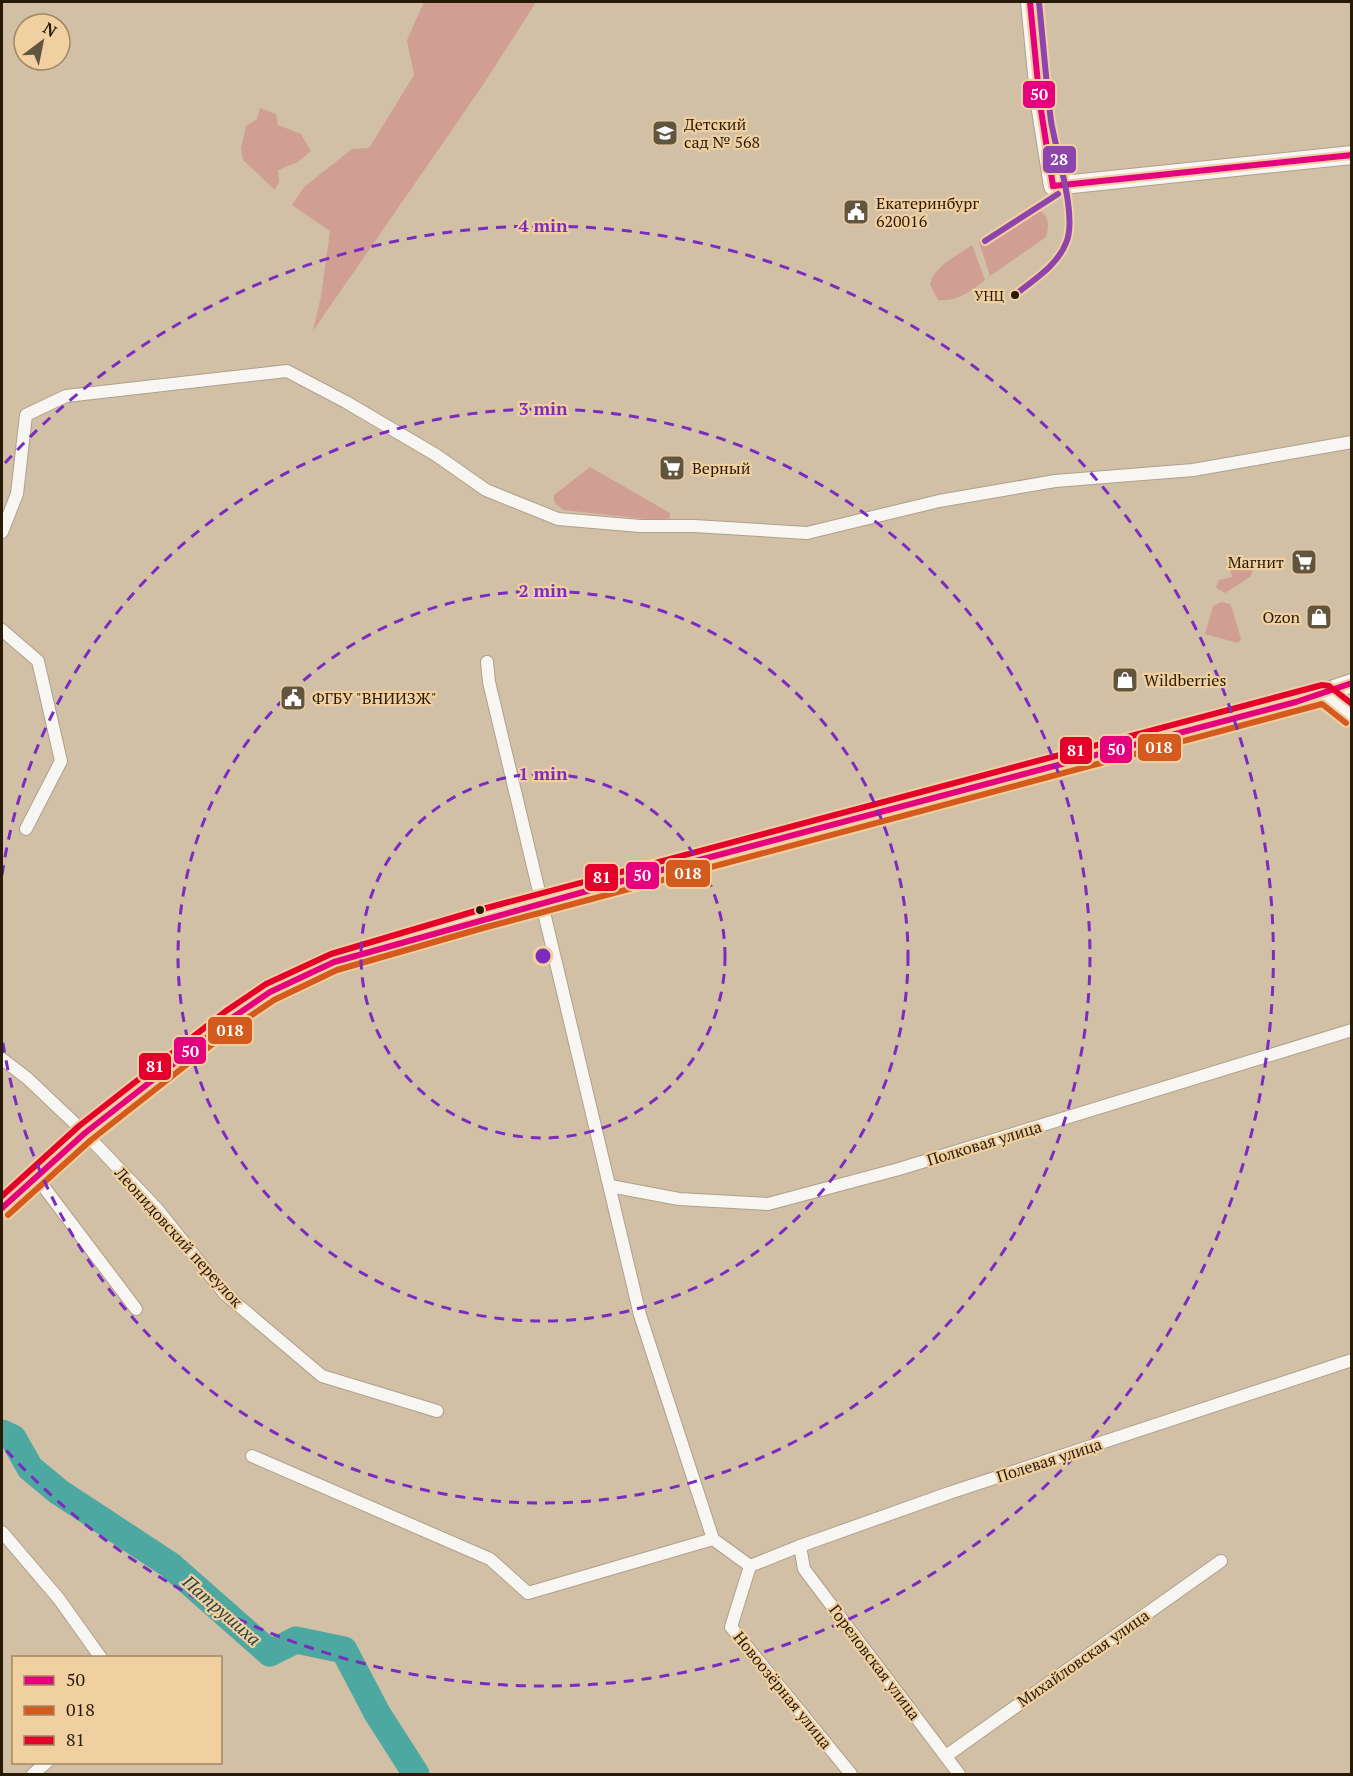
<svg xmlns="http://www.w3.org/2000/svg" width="1353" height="1776" font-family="'PT Serif',serif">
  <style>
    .green { fill: #d19e94 }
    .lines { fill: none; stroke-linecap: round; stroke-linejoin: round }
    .river { stroke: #4da8a2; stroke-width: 27 }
    .street-casing { stroke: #aea08c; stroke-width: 14 }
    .secondary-casing { stroke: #aea08c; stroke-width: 20 }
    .street { stroke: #f8f6f2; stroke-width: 12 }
    .secondary { stroke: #f8f6f2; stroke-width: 18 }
    .bus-1-casing { stroke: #f0cfa0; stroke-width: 10 }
    .bus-2-casing { stroke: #f0cfa0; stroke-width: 10 }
    .bus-3-casing { stroke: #f0cfa0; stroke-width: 10 }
    .bus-4-casing { stroke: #f0cfa0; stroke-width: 10 }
    .bus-1 { stroke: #e5007d; stroke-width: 6 }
    .bus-2 { stroke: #d45a1e; stroke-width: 6 }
    .bus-3 { stroke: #e4002b; stroke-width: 6 }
    .bus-4 { stroke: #8e44ad; stroke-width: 6 }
    .ring { fill: none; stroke: #7b2cbf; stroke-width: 3; stroke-dasharray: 10 8 }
    .bus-dot { fill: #271b08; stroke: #f0cfa0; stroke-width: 2 }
    .labels { text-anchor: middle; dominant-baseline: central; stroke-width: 4.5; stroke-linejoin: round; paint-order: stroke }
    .bus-label { font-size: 14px; fill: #271b08; stroke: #f0cfa0; text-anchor: end }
    .poi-label { font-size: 16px; fill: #271b08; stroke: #f0cfa0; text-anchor: start }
    .street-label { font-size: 16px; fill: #271b08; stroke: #f0cfa0 }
    .water-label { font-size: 18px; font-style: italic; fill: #294343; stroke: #f0cfa0 }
    .centre { fill: #7b2cbf; stroke: #f0cfa0; stroke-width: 3 }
    .ring-label { font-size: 18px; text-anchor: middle; font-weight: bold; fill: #7b2cbf; stroke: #f0cfa0; stroke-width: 4.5; stroke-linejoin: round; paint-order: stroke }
    .line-badge { stroke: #f0cfa0; stroke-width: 2 }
    .badge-label { font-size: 16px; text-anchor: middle; font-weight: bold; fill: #fff }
  </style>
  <rect width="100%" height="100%" fill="#d1c0a6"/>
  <!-- green -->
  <g class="green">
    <polygon points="424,2 536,2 485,82 313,331 321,296 330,231 292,205 304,187 352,149 369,148 414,75 407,40"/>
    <polygon points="260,108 276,114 278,125 301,134 311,151 298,162 278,170 279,181 275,190 243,160 241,148 246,126 257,119"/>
    <path d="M 1033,209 C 1049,212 1050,223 1046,237 L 990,276 L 979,242 L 1024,211 Z"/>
    <path d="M 972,245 L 985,280 C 971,291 957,302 938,300 L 930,284 C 935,265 957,256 972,245 Z"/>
    <polygon points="590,467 670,513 670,518 664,521 563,510 554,502 554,495"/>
    <polygon points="1247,568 1253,571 1250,577 1225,593 1216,588 1219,580 1232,577 1230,569"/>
    <polygon points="1221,602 1230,604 1232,608 1241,639 1238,643 1205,634 1213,606"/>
  </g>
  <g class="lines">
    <!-- river -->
    <polyline class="river" points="2,1433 13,1438 30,1468 59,1492 170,1565 270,1653 296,1640 344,1650 377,1713 416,1774"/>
    <!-- street casing -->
    <g class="street-casing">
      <g id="street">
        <polyline points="2,532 17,494 26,415 66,396 287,371 346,402 436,455 486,490 558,519 640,526 694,526 807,533 939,501 1055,481 1193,470 1352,442"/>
        <polyline points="2,630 38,661 61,761 26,829"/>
        <polyline points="487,662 489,682 640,1315 713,1539 750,1566"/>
        <polyline points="2,1059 27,1078 85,1133 158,1210 225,1294 322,1376 437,1411"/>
        <polyline points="37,1178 136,1309"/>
        <polyline points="610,1186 679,1199 768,1204 899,1169 1352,1030"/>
        <polyline points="252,1456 490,1559 528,1593 713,1539"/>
        <polyline points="2,1532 59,1599 101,1658"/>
        <polyline points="800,1546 804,1569 959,1774"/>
        <polyline points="750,1566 800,1546 949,1493 1352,1360"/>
        <polyline points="750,1566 731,1627 851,1774"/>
        <polyline points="946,1756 1221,1561"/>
        <polyline points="33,1774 47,1762"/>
      </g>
    </g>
    <!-- secondary casing -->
    <g class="secondary-casing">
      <g id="secondary">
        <polyline points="1030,2 1040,104 1053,186 1352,155"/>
        <polyline points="1324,694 1352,716"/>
        <polyline points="2,1208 85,1133 232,1018 270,992 334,962 669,868 1296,702 1352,683"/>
      </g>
    </g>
    <!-- street -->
    <use href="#street" class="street"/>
    <!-- secondary -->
    <use href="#secondary" class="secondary"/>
    <!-- bus-1 casing -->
    <g class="bus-1-casing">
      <g id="bus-1">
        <polyline points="1030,2 1040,104 1053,186"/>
        <polyline points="1053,186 1352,155"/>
        <polyline points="2,1208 85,1133 232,1018 270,992 334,962 669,868 1296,702 1352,683"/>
      </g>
    </g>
    <!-- bus-2 casing -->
    <g class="bus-2-casing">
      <polyline id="bus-2" points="8,1215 91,1140 237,1025 274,1000 337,970 483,928 1322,704 1346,723"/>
    </g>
    <!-- bus-3 casing -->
    <g class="bus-3-casing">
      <polyline id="bus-3" points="2,1196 79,1126 226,1011 266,984 331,954 479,910 1322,685 1329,686 1352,704"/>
    </g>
    <!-- bus-4 casing -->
    <g class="bus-4-casing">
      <g id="bus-4">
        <polyline points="985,241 1058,194"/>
        <path d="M 1015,295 C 1033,280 1057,266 1066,243 C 1078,217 1056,152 1051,121 C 1046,81 1043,41 1039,2"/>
      </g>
    </g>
    <!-- bus-1 -->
    <use href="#bus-1" class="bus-1"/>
    <!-- bus-2 -->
    <use href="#bus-2" class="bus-2"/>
    <!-- bus-3 -->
    <use href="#bus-3" class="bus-3"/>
    <!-- bus-4 -->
    <use href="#bus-4" class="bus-4"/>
  </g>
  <!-- distance rings -->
  <g class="ring">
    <circle cx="543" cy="956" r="182"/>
    <circle cx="543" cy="956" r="365"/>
    <path d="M2 875A547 547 0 1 1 2 1037"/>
    <path d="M5 463A730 730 0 1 1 5 1449"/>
  </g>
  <!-- icons -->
  <defs>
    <g id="school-square" transform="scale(1.35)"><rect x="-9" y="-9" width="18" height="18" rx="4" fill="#62553f" stroke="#f0cfa0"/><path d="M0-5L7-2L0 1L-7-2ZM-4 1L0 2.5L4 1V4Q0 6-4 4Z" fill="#fff"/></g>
    <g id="civic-square" transform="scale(1.35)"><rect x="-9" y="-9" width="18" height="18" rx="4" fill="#62553f" stroke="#f0cfa0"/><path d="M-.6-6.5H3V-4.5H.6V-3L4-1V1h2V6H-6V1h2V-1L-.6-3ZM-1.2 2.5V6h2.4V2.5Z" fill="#fff"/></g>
    <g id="supermarket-square" transform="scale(1.35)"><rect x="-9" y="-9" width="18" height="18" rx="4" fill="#62553f" stroke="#f0cfa0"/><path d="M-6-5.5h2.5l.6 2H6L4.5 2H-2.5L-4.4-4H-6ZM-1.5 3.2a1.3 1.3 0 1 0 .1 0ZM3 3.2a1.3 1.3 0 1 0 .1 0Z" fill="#fff"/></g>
    <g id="shop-square" transform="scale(1.35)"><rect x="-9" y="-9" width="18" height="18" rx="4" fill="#62553f" stroke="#f0cfa0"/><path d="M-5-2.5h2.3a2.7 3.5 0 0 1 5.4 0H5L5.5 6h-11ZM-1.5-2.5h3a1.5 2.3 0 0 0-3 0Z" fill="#fff"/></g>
  </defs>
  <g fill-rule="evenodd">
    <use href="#school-square" x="665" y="133"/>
    <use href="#civic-square" x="856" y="212"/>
    <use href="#supermarket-square" x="672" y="468"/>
    <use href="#supermarket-square" x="1304" y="562"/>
    <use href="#shop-square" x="1319" y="617"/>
    <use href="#shop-square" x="1125" y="680"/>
    <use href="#civic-square" x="293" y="698"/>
  </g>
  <!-- markers -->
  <g class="bus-dot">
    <circle cx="1015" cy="295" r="5"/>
    <circle cx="480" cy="910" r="5"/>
  </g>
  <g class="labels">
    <!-- bus labels -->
    <g class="bus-label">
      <text x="1004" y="295">УНЦ</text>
    </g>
    <!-- poi labels -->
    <g class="poi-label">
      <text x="684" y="124">Детский<tspan x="684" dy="18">сад № 568</tspan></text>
      <text x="876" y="203">Екатеринбург<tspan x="876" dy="18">620016</tspan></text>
      <text x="692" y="468">Верный</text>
      <text x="1284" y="562" text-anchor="end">Магнит</text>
      <text x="1300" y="617" text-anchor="end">Ozon</text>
      <text x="1144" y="680">Wildberries</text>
      <text x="312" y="698">ФГБУ "ВНИИЗЖ"</text>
    </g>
    <!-- street labels -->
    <g class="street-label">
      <text transform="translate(984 1143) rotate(-17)">Полковая улица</text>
      <text transform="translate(179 1237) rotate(48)">Леонидовский переулок</text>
      <text transform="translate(1049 1460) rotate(-18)">Полевая улица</text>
      <text transform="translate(1083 1658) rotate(-35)">Михайловская улица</text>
      <text transform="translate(875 1662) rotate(53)">Гореловская улица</text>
      <text transform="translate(783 1690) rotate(51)">Новоозёрная улица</text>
    </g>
    <!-- water labels -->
    <g class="water-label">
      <text transform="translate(222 1610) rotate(41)">Патрушиха</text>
    </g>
  </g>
  <circle cx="543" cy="956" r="9" class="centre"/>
  <g class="ring-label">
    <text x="543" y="232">4 min</text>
    <text x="543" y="415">3 min</text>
    <text x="543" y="597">2 min</text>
    <text x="543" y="780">1 min</text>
  </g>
  <g class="line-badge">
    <rect x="1022" y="80" width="34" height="29" rx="6" fill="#e5007d"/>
    <rect x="1042" y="145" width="35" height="29" rx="6" fill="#8e44ad"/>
    <rect x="1137" y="733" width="45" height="29" rx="6" fill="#d45a1e"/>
    <rect x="1099" y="735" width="34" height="29" rx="6" fill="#e5007d"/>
    <rect x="1059" y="736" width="34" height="29" rx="6" fill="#e4002b"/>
    <rect x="665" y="859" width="46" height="29" rx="6" fill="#d45a1e"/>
    <rect x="625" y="861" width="35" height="29" rx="6" fill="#e5007d"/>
    <rect x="584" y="863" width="35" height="29" rx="6" fill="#e4002b"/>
    <rect x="207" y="1016" width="46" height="29" rx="6" fill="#d45a1e"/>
    <rect x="173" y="1036" width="34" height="29" rx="6" fill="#e5007d"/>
    <rect x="138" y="1052" width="34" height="29" rx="6" fill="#e4002b"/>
  </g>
  <g class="badge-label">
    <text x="1039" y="100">50</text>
    <text x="1059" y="165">28</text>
    <text x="1159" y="753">018</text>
    <text x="1116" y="755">50</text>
    <text x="1076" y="756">81</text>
    <text x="688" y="879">018</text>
    <text x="642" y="881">50</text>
    <text x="602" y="883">81</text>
    <text x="230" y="1036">018</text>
    <text x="190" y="1057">50</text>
    <text x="155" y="1072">81</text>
  </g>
  <!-- border -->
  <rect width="1353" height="1776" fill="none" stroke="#271b08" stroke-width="6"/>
  <!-- legend -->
  <rect x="12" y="1656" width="210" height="108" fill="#f0cfa0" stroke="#a08763" stroke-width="1.5"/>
  <rect x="24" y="1676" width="30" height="9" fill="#e5007d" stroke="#a08763" stroke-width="1.5"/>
  <text x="66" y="1686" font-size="18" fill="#271b08">50</text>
  <rect x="24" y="1706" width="30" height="9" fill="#d45a1e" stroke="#a08763" stroke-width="1.5"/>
  <text x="66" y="1716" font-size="18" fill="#271b08">018</text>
  <rect x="24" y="1736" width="30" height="9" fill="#e4002b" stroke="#a08763" stroke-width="1.5"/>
  <text x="66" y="1746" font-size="18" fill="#271b08">81</text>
  <!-- north arrow -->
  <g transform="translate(42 42) rotate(32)"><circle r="28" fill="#f0cfa0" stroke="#a08763" stroke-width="1.5"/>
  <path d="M0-4.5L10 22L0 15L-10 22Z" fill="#62553f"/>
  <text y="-9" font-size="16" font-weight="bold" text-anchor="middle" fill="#271b08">N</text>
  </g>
</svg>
